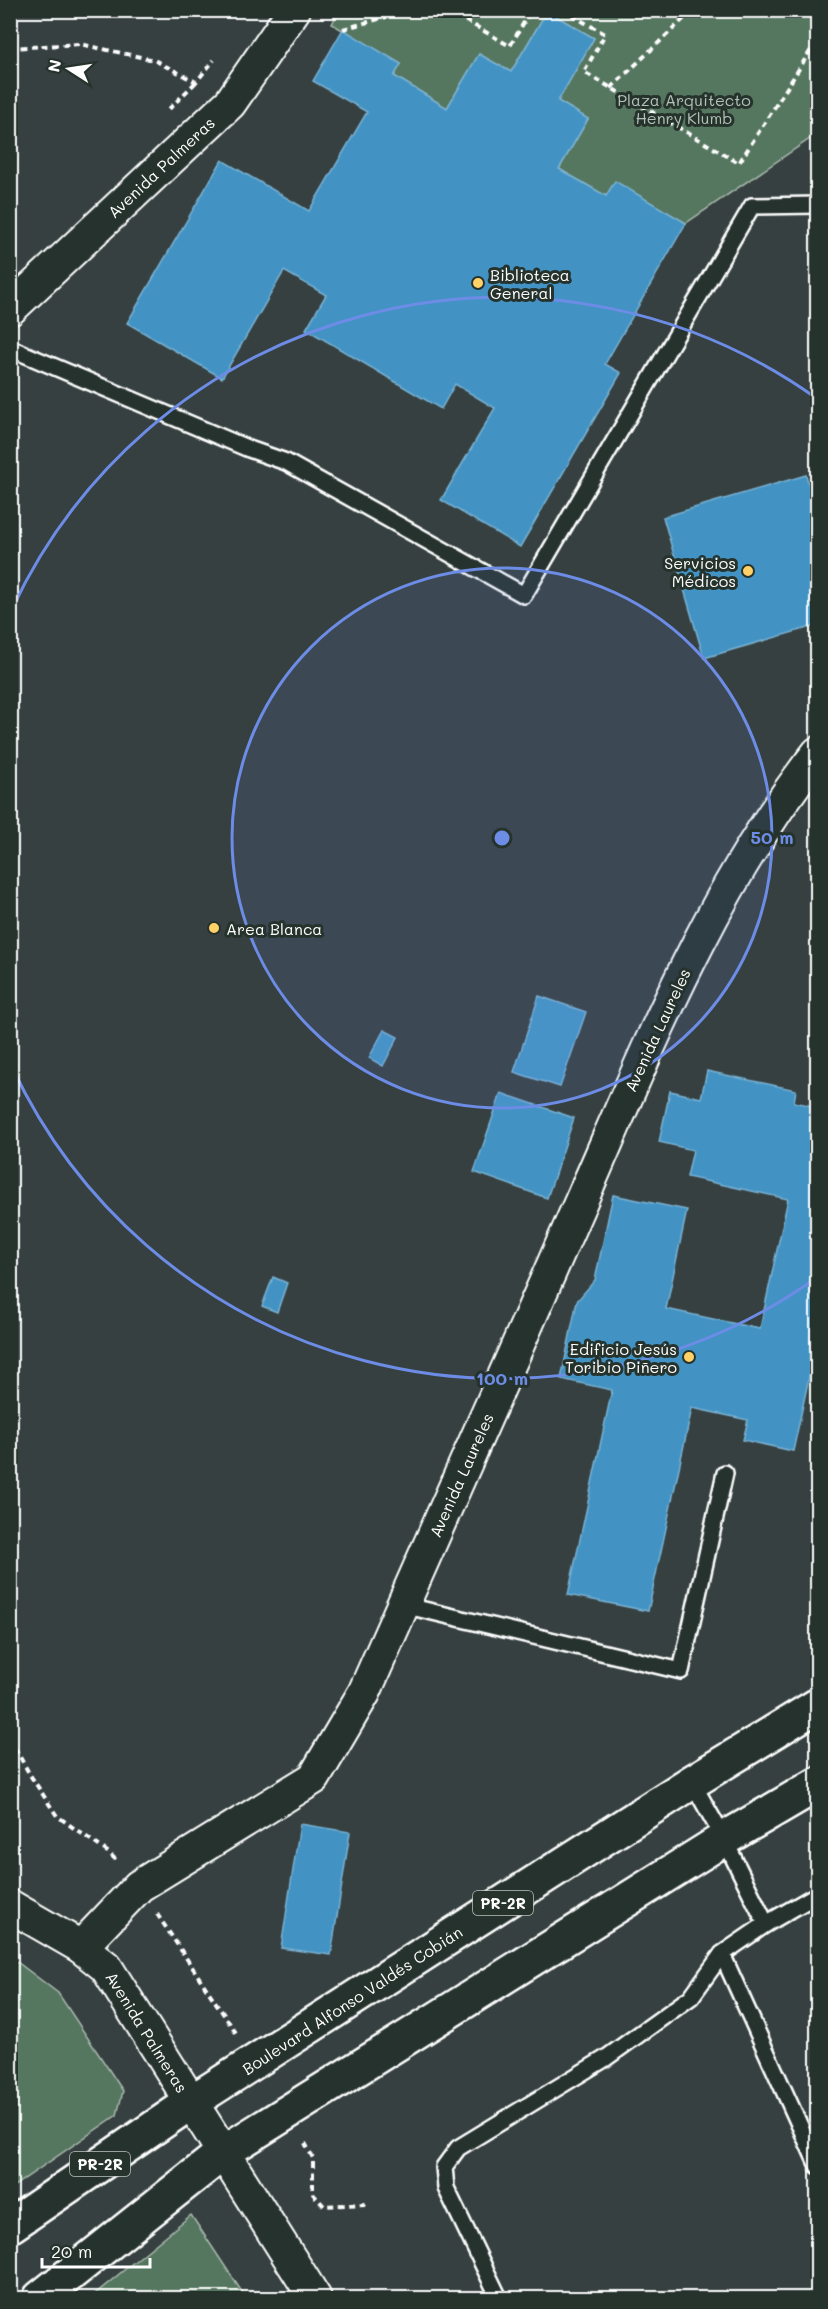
<svg xmlns="http://www.w3.org/2000/svg" width="828" height="2309" font-family="Mali,sans-serif">
  <style>
    .green { fill: #55765f; stroke: #aabaaf; stroke-width: 1.5 }
    .schools { fill: #4393c3; stroke: #7bb3d5; stroke-width: 1.5 }
    .public { fill: #5aae61; stroke: #8cc690; stroke-width: 1.5 }
    .lines { fill: none; stroke-linecap: round; stroke-linejoin: round }
    .lane-casing { stroke: #fff; stroke-width: 20 }
    .street-casing { stroke: #fff; stroke-width: 36 }
    .primary-casing { stroke: #fff; stroke-width: 38 }
    .highway-casing { stroke: #fff; stroke-width: 38 }
    .path { stroke: #fff; stroke-width: 4; stroke-dasharray: 6 4.5; stroke-linecap: butt }
    .lane { stroke: #26332d; stroke-width: 15 }
    .street { stroke: #26332d; stroke-width: 32 }
    .primary { stroke: #26332d; stroke-width: 33 }
    .highway { stroke: #26332d; stroke-width: 33 }
    .ring { fill: none; stroke: #6c8ce6; stroke-width: 3 }
    .poi-dot { fill: #ffd166; stroke: #26332d; stroke-width: 2 }
    .labels { text-anchor: middle; dominant-baseline: central; stroke-width: 6; stroke-linejoin: round; paint-order: stroke }
    .shield { fill: #26332d; stroke: #bec2c0; stroke-width: 1.5 }
    .shield-label { font-size: 15px; font-weight: bold; fill: #fff }
    .park-label { font-size: 16px; fill: #b2c1b7; stroke: #26332d }
    .street-label { font-size: 16px; fill: #fff; stroke: #26332d }
    .poi-label { font-size: 16px; fill: #fff; stroke: #26332d; text-anchor: start }
    .centre { fill: #6c8ce6; stroke: #26332d; stroke-width: 3 }
    .ring-label { font-size: 18px; text-anchor: middle; font-weight: bold; fill: #6c8ce6; stroke: #26332d; stroke-width: 6; stroke-linejoin: round; paint-order: stroke }
  </style>
  <rect width="100%" height="100%" fill="#364040"/>
  <filter id="ink" filterUnits="userSpaceOnUse"><feTurbulence type="fractalNoise" baseFrequency=".0167" numOctaves="2"/><feDisplacementMap in="SourceGraphic" scale="12" xChannelSelector="R" yChannelSelector="G"/><feConvolveMatrix kernelMatrix="1 2 1 2 8 2 1 2 1" color-interpolation-filters="sRGB"/></filter>
  <g filter="url(#ink)">
    <!-- green -->
    <g class="green">
      <polygon points="339,10 817,11 817,134 686,223 615,182 606,196 559,169 588,119 558,101 594,38 547,11 511,72 479,54 447,108 394,76 401,64 332,24"/>
      <polygon points="10,1960 17,1962 58,1993 123,2091 117,2115 11,2188"/>
      <polygon points="191,2215 246,2298 90,2298"/>
    </g>
    <!-- schools -->
    <g class="schools">
      <polygon points="547,11 594,38 558,101 588,119 559,169 606,196 615,181 686,223 605,364 621,373 520,547 441,500 495,408 455,384 441,409 306,329 326,295 284,271 222,378 127,323 222,160 309,211 367,112 313,81 343,29 401,64 394,76 447,108 479,54 511,72"/>
      <polygon points="806,475 818,515 818,625 704,658 663,517"/>
      <polygon points="539,996 586,1012 560,1087 514,1072"/>
      <polygon points="384,1030 398,1037 383,1066 369,1058"/>
      <polygon points="707,1071 796,1090 794,1102 818,1107 818,1336 793,1451 743,1440 748,1420 692,1408 648,1611 568,1595 612,1390 561,1379 577,1301 595,1280 613,1195 687,1210 666,1309 760,1329 788,1199 687,1177 693,1150 659,1142 670,1091 701,1098"/>
      <polygon points="501,1093 574,1118 547,1198 474,1172"/>
      <polygon points="273,1277 287,1283 277,1312 262,1306"/>
      <polygon points="300,1824 350,1832 331,1955 281,1948"/>
    </g>
    <!-- public -->
    <polygon class="public" points="818,804 818,831 812,805"/>
    <g class="lines">
      <!-- lane casing -->
      <g class="lane-casing">
        <g id="lane">
          <polyline points="10,348 249,449 286,462 524,595 752,206 818,205"/>
          <polyline points="403,1605 681,1671 725,1473"/>
          <polyline points="766,1924 818,1894"/>
          <polyline points="722,1954 818,2166"/>
          <polyline points="499,2298 446,2188 444,2167 458,2148 606,2058 691,1997 722,1954 766,1924 724,1839 692,1782"/>
        </g>
      </g>
      <!-- street casing -->
      <g class="street-casing">
        <g id="street">
          <polyline points="10,309 230,103 294,10"/>
          <polyline points="10,1906 81,1947 106,1967 315,2298"/>
          <path d="M 81,1947 L 139,1886 L 314,1778 L 364,1693 C 440,1524 514,1353 589,1183 C 654,1034 716,882 818,753"/>
        </g>
      </g>
      <!-- primary casing -->
      <g class="primary-casing">
        <g id="primary">
          <polyline points="190,2103 692,1782 818,1705"/>
          <polyline points="224,2152 724,1839 818,1784"/>
        </g>
      </g>
      <!-- highway casing -->
      <g class="highway-casing">
        <g id="highway">
          <polyline points="10,2226 190,2103"/>
          <polyline points="40,2298 224,2152"/>
        </g>
      </g>
      <!-- path -->
      <g class="path">
        <polyline points="447,10 510,46 530,12 535,10"/>
        <polyline points="563,10 605,34 584,72 739,163 818,39"/>
        <polyline points="571,15 580,10"/>
        <polyline points="343,29 411,10"/>
        <polyline points="10,48 80,44 154,60 196,82 214,60"/>
        <polyline points="611,88 693,10"/>
        <polyline points="169,109 196,82"/>
        <polyline points="10,1739 30,1775 57,1816 109,1853 116,1860"/>
        <polyline points="157,1914 236,2033"/>
        <polyline points="305,2143 313,2158 313,2194 324,2206 366,2204"/>
      </g>
      <!-- lane -->
      <use href="#lane" class="lane"/>
      <!-- street -->
      <use href="#street" class="street"/>
      <!-- primary -->
      <use href="#primary" class="primary"/>
      <!-- highway -->
      <use href="#highway" class="highway"/>
    </g>
  </g>
  <!-- distance rings -->
  <circle cx="502" cy="838" r="270" fill="#6c8ce6" fill-opacity=".12"/>
  <g class="ring">
    <circle cx="502" cy="838" r="270"/>
    <path d="M816 1278A541 541 0 0 1 12 1067M12 609A541 541 0 0 1 816 398"/>
  </g>
  <!-- markers -->
  <g class="poi-dot">
    <circle cx="478" cy="283" r="6"/>
    <circle cx="748" cy="571" r="6"/>
    <circle cx="214" cy="928" r="6"/>
    <circle cx="689" cy="1357" r="6"/>
  </g>
  <g class="labels">
    <!-- shield labels -->
    <g class="shield">
      <rect x="473" y="1891" width="60" height="24" rx="4.5"/>
      <rect x="70" y="2152" width="60" height="24" rx="4.5"/>
    </g>
    <g class="shield-label">
      <text x="503" y="1903">PR-2R</text>
      <text x="100" y="2164">PR-2R</text>
    </g>
    <!-- park labels -->
    <g class="park-label">
      <text x="684" y="99">Plaza Arquitecto<tspan x="684" dy="18">Henry Klumb</tspan></text>
    </g>
    <!-- street labels -->
    <g class="street-label">
      <text transform="translate(161 167) rotate(-43)">Avenida Palmeras</text>
      <text transform="translate(657 1030) rotate(-65)">Avenida Laureles</text>
      <text transform="translate(461 1475) rotate(-66)">Avenida Laureles</text>
      <text transform="translate(352 2000) rotate(-33)">Boulevard Alfonso Valdés Cobián</text>
      <text transform="translate(147 2032) rotate(58)">Avenida Palmeras</text>
    </g>
    <!-- poi labels -->
    <g class="poi-label">
      <text x="490" y="274">Biblioteca<tspan x="490" dy="18">General</tspan></text>
      <text x="736" y="562" text-anchor="end">Servicios<tspan x="736" dy="18">Médicos</tspan></text>
      <text x="226" y="928">Area Blanca</text>
      <text x="677" y="1348" text-anchor="end">Edificio Jesús<tspan x="677" dy="18">Toribio Piñero</tspan></text>
    </g>
  </g>
  <circle cx="502" cy="838" r="9" class="centre"/>
  <g class="ring-label">
    <text x="772" y="844">50 m</text>
    <text x="502" y="1385">100 m</text>
  </g>
  <!-- margin -->
  <rect width="828" height="2309" fill="none" stroke="#26332d" stroke-width="36"/>
  <rect x="18" y="18" width="792" height="2273" fill="none" stroke="#fff" stroke-width="2" filter="url(#ink)"/>
  <!-- north arrow -->
  <g transform="translate(69 69) rotate(282)" stroke="#26332d" stroke-width="4.5" paint-order="stroke">
  <path d="M0-4.5L10 22L0 15L-10 22Z" fill="#ffffff"/>
  <text y="-9" font-size="16" font-weight="bold" text-anchor="middle" fill="#ffffff">N</text>
  </g>
  <!-- scale -->
  <path d="M42 2258v9h108v-9" fill="none" stroke="#ffffff" stroke-width="3"/>
  <text x="51" y="2258" font-size="18" fill="#ffffff" stroke="#26332d" stroke-width="4.5" paint-order="stroke">20 m</text>
</svg>
